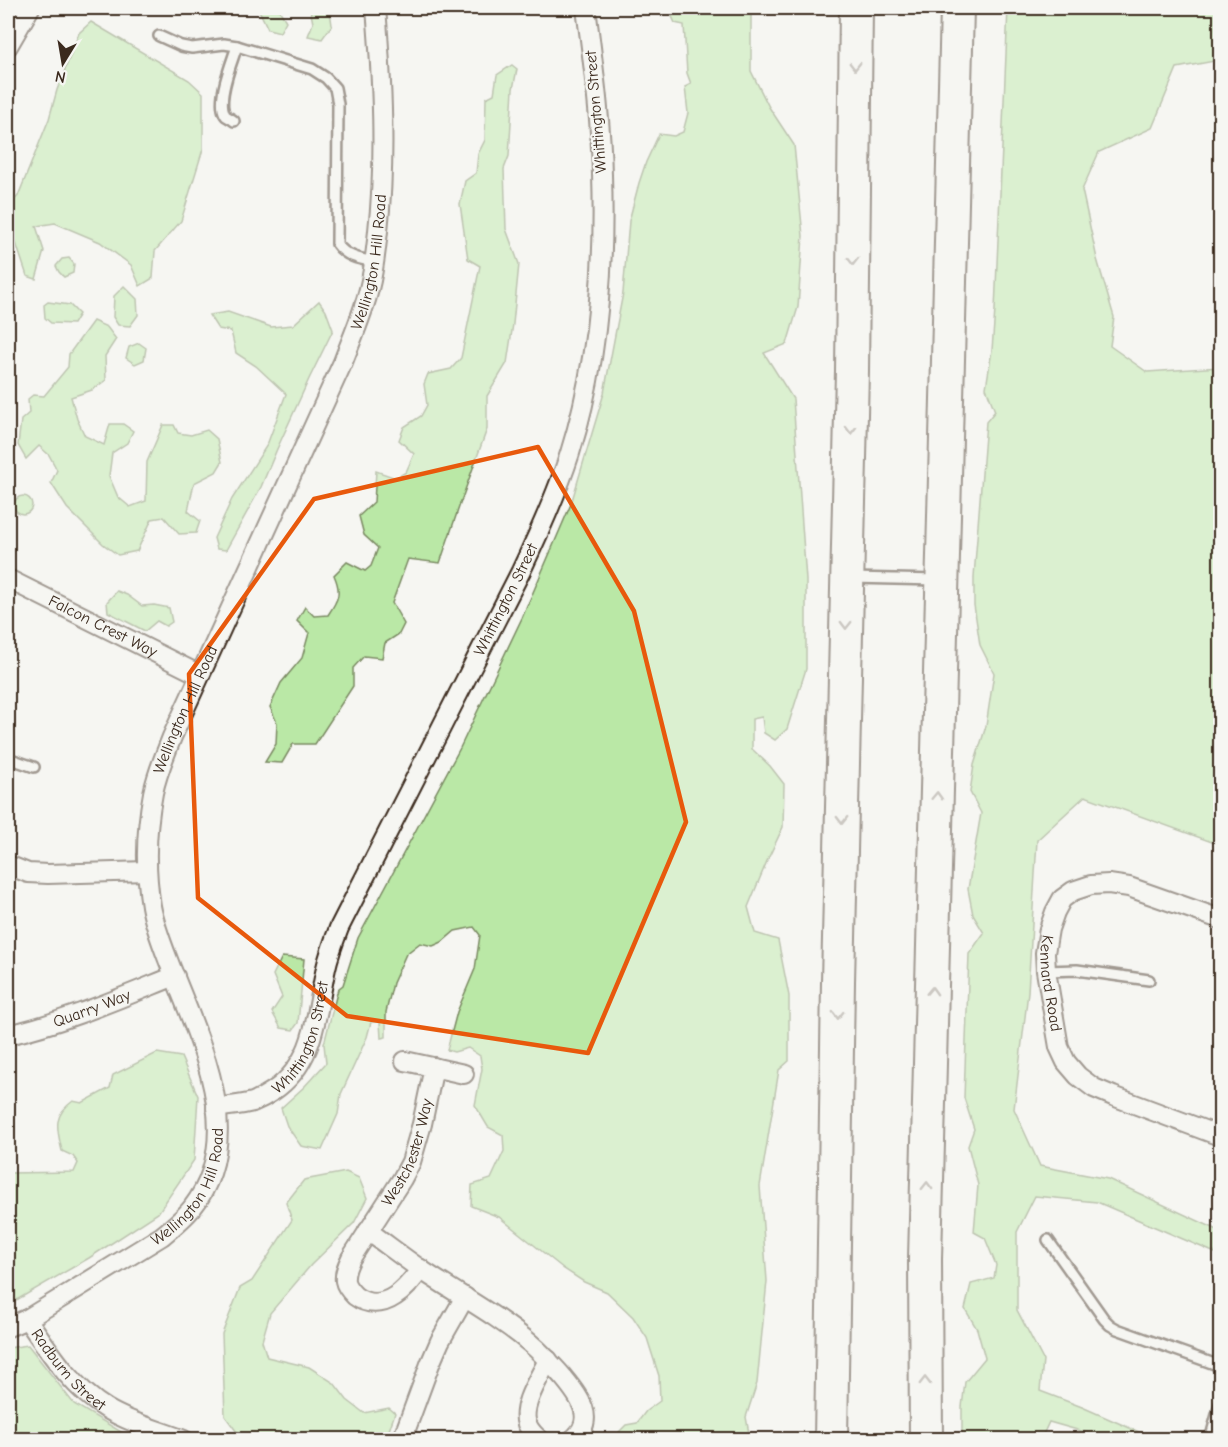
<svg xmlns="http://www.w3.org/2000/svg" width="1228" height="1447" font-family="'Comic Neue',sans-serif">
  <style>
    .green { fill: #bae8a6; stroke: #7a8962; stroke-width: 1.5 }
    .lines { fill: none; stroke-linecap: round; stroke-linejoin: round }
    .lane-casing { stroke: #3b2a1e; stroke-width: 14 }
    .street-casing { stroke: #3b2a1e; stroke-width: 22 }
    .highway-casing { stroke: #3b2a1e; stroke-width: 36 }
    .lane { stroke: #f6f6f2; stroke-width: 9 }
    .street { stroke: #f6f6f2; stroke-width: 18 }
    .highway { stroke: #f6f6f2; stroke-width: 32 }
    .oneway { stroke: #989088 }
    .marked { fill: none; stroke: #e8590c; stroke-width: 4.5; stroke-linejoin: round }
    .labels { text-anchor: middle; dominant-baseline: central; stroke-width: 4.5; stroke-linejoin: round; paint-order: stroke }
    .street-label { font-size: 16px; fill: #3b2a1e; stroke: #f6f6f2 }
  </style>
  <rect width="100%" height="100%" fill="#f6f6f2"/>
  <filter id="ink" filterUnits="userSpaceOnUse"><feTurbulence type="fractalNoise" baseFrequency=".0167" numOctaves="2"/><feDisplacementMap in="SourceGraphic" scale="12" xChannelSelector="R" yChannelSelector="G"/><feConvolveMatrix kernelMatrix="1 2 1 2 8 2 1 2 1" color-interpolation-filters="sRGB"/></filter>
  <g filter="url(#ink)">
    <!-- green -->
    <g class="green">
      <polygon points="258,8 278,8 286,21 280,32 268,29"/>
      <polygon points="313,8 333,8 330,11 332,25 322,39 308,36 313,23 310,9"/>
      <polygon points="675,8 757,8 751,13 751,71 769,107 794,145 803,236 798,307 787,344 764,353 793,399 806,580 806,669 787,729 775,740 764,733 762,717 752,719 752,749 770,766 784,784 783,827 767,861 748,907 755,933 778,940 789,996 789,1061 779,1070 760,1186 767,1281 757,1383 746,1417 750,1439 624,1439 619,1432 626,1425 637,1423 646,1411 660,1401 659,1376 647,1338 633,1317 607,1292 584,1282 564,1269 499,1217 471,1206 472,1185 491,1179 504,1151 503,1135 488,1127 475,1105 482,1069 480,1056 468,1048 454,1052 447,1050 457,1012 475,969 480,935 474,927 455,931 442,942 433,946 420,943 406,954 393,983 386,1012 386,1037 381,1038 380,1022 371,1022 367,1037 341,1094 338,1114 322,1150 301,1146 287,1126 281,1108 304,1087 326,1063 324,1044 338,989 343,985 358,938 460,748 522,618 571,504 604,393 623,293 629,221 639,183 646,162 659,134 674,136 683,132 688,113 685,87 691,84 687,73 684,25 675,23 671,14"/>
      <polygon points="1008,8 1220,8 1220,60 1177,68 1152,128 1099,152 1082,190 1097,259 1114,317 1110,346 1147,372 1220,367 1220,845 1085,796 1037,840 1028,992 1014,1109 1040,1166 1108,1179 1220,1231 1220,1255 1097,1202 1035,1196 1017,1232 1017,1310 1043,1360 1040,1391 1082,1407 1155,1439 1109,1439 1049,1422 1041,1439 962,1439 962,1407 965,1382 985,1358 977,1329 965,1309 971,1284 994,1278 996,1265 985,1238 974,1232 978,1185 968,1146 974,1129 964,1098 969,954 984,933 973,915 968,889 981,813 970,792 974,765 986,726 994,673 980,645 974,605 974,577 986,422 995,411 986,388 992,350 995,310"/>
      <polygon points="91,22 189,80 203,93 203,149 181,221 155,251 153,278 140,286 131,265 100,242 55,223 36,226 44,251 36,279 27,276 8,219 8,207 18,196 49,119 57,90 79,33"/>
      <path d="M 512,65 L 517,69 L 513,89 L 509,156 L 504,169 L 506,229 L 519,264 L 513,324 L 507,363 L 487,396 L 487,429 L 460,504 L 440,563 L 408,559 L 392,603 L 404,624 L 399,634 L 385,643 L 382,658 L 364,656 L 353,668 L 353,686 L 315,744 L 293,744 L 282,763 L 265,762 L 276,744 L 277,723 L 270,707 L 281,683 L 302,658 L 309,633 L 297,621 L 305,607 L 314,616 L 328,615 C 338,600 342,593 334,575 L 347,562 L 365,571 L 371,566 L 378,548 L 364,535 L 359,516 L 374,502 L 376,471 L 396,478 L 406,472 L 414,454 L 399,440 L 404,427 L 421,416 L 427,405 L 424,384 L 428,374 L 451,369 L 461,358 L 480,266 L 468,259 L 460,204 L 465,181 L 476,173 L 478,154 L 485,140 L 486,98 L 494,94 L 497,75 Z"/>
      <polygon points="69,258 74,264 73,273 64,277 59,272 56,266 62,259"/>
      <polygon points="124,286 137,299 138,315 130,326 118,325 113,317 114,296"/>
      <polygon points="319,301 326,311 333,330 309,379 277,449 261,487 226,550 217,549 214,538 232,499 267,445 286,394 256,366 236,353 231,331 218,329 209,315 228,312 271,327 293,325"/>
      <polygon points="48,302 70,305 79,314 73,324 51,323 45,318 44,305"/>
      <polygon points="93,321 107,327 116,339 105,356 106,380 92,390 71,397 77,419 85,436 104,445 110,424 123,424 133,431 127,443 112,453 109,476 118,497 130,507 146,501 147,462 163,425 174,425 178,433 191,435 207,430 217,439 222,462 216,472 194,483 188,511 200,521 196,533 179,534 164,517 152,519 137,551 118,555 103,544 67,508 51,483 57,470 49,455 39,446 26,459 18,445 21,420 29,413 28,399 33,395 44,396 68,367 69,354"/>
      <polygon points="139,343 146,348 144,360 135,364 126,358 129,347"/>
      <circle cx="23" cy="505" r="9"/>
      <polygon points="117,591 127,595 142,606 154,605 169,608 172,622 166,626 157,621 145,631 108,612 107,602"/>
      <polygon points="282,957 304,959 298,1023 293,1030 281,1028 272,1012 282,997 273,975"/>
      <path d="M 157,1053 L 181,1057 L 198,1096 L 194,1160 L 158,1213 L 89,1258 L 8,1305 L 8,1173 L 74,1172 L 78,1163 L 73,1156 L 62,1151 C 57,1129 52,1116 73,1101 L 82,1103 L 110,1088 L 113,1075 Z"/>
      <polygon points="346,1172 359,1178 367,1198 354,1223 311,1265 270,1313 262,1341 267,1357 309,1367 334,1383 347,1400 364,1413 389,1408 395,1413 386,1439 242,1439 225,1416 222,1334 240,1288 252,1281 292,1220 286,1203 304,1180"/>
      <polygon points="28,1345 74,1404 133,1439 8,1439 8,1348"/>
    </g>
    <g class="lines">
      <!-- lane casing -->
      <g class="lane-casing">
        <g id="lane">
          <path d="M 159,36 L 181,46 L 192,48 L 224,44 L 237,46 L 312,69 L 326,78 L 335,88 L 338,104 L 337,244 C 346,257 360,259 375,262"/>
          <path d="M 234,121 C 232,119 229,118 226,116 C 215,102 232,62 237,46"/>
          <polyline points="852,578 937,580"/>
          <polyline points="8,758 34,767"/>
          <polyline points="1046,971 1077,970 1149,980"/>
          <polyline points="1048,1240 1104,1319 1110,1325 1117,1329 1220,1366"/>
          <polyline points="1210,1440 1220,1404"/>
        </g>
      </g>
      <!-- street casing -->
      <g class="street-casing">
        <g id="street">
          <polyline points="8,46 30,8"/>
          <path id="s1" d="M 8,579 L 200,675"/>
          <polyline points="8,865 28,873 48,874 147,871"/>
          <path id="s2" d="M 1220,919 L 1129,887 L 1109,884 L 1091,885 L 1073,891 L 1062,899 L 1055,912 L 1049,929 L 1045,953 L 1046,971 L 1059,1047 L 1066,1062 L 1078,1076 L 1094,1088 L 1113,1096 L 1220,1136"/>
          <path id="s3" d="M 8,1035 C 65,1022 120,998 175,976"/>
          <polyline points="405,1061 464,1074"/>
          <path id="s4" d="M 216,1108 C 228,1106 241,1105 253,1102 C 260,1099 267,1095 273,1091 C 316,1062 316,1013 326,968 C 329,954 334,941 339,928 L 521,571 C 539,533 557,494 570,453 C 598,364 605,268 602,175 C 601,119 593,63 586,8"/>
          <path d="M 368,1231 C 386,1244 403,1257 420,1269 C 457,1294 497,1315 531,1344 C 543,1354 553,1366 563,1377 C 579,1396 598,1420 572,1440"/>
          <path id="s5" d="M 421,1269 C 413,1279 405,1290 395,1296 C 382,1305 367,1305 355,1296 C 351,1292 346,1287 345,1281 C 344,1273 347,1266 351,1258 L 402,1179 L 411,1162 L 422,1124 L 434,1067"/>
          <path id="s6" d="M 27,1319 C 49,1351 72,1388 107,1409 C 130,1423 158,1430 184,1440"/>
          <path id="s7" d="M 8,1327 L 27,1319 L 162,1236 C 173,1227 184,1218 192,1208 C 248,1137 200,1042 172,970 C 164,949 155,928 151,906 C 145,869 146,829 153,793 C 157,773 165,755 172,737 L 343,362 C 352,338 363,314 369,289 C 374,270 376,250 378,231 C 386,157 382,81 376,8"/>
          <polyline points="402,1440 430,1364 440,1341 465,1297"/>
          <path d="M 540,1440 C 534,1435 530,1431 527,1424 C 520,1406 540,1377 548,1360"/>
        </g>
      </g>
      <!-- highway casing -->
      <g class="highway-casing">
        <g id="highway">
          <polyline points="831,1440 838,982 852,371 856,8"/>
          <polyline points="926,1440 925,1259 957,8"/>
        </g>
      </g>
      <!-- lane -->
      <use href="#lane" class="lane"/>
      <!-- street -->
      <use href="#street" class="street"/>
      <!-- highway -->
      <use href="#highway" class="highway"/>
    </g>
    <!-- one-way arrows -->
    <defs><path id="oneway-chevron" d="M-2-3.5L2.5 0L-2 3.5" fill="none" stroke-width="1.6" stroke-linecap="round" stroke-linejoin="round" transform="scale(1.5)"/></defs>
    <g class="oneway">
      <use href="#oneway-chevron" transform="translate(855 66) rotate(90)"/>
      <use href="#oneway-chevron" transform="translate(853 261) rotate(90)"/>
      <use href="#oneway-chevron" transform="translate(851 430) rotate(91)"/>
      <use href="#oneway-chevron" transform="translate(846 625) rotate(91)"/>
      <use href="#oneway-chevron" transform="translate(937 796) rotate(-88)"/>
      <use href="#oneway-chevron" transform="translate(842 820) rotate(91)"/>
      <use href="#oneway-chevron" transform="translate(932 991) rotate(-88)"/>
      <use href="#oneway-chevron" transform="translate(838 1015) rotate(91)"/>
      <use href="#oneway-chevron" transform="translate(927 1186) rotate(-89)"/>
      <use href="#oneway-chevron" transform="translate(925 1381) rotate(-90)"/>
    </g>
  </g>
  <!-- marked area -->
  <path d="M0 0H1228V1447H0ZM 538,447 L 634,611 L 686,822 L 588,1053 L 347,1016 L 198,898 L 189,674 L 314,499 Z" fill="#f6f6f2" fill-opacity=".55" fill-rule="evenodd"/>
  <path class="marked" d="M 538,447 L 634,611 L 686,822 L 588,1053 L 347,1016 L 198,898 L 189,674 L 314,499 Z"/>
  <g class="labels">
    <!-- street labels -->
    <g class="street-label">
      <text transform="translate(596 112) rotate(-95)">Whittington Street</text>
      <text stroke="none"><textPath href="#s7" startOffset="1228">Wellington Hill Road</textPath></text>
      <text stroke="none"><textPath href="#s4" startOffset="609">Whittington Street</textPath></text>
      <text stroke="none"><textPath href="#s1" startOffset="106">Falcon Crest Way</textPath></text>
      <text stroke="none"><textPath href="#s7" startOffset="742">Wellington Hill Road</textPath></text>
      <text stroke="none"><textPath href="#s2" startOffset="255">Kennard Road</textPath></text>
      <text stroke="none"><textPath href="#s3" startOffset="88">Quarry Way</textPath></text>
      <text stroke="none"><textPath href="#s4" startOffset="123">Whittington Street</textPath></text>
      <text stroke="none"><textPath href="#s5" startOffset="244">Westchester Way</textPath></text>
      <text stroke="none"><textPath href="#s7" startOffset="237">Wellington Hill Road</textPath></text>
      <text stroke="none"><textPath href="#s6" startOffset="66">Radburn Street</textPath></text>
    </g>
  </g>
  <!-- margin -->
  <rect width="1228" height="1447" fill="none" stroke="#f6f6f2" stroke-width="30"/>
  <rect x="15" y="15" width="1198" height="1417" fill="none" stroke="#3b2a1e" stroke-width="2" filter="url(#ink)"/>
  <!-- north arrow -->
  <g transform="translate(63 63) rotate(191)" stroke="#f6f6f2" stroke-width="4.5" paint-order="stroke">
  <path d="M0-4.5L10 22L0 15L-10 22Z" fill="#3b2a1e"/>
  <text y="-9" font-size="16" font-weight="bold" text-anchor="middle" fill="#3b2a1e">N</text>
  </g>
</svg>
